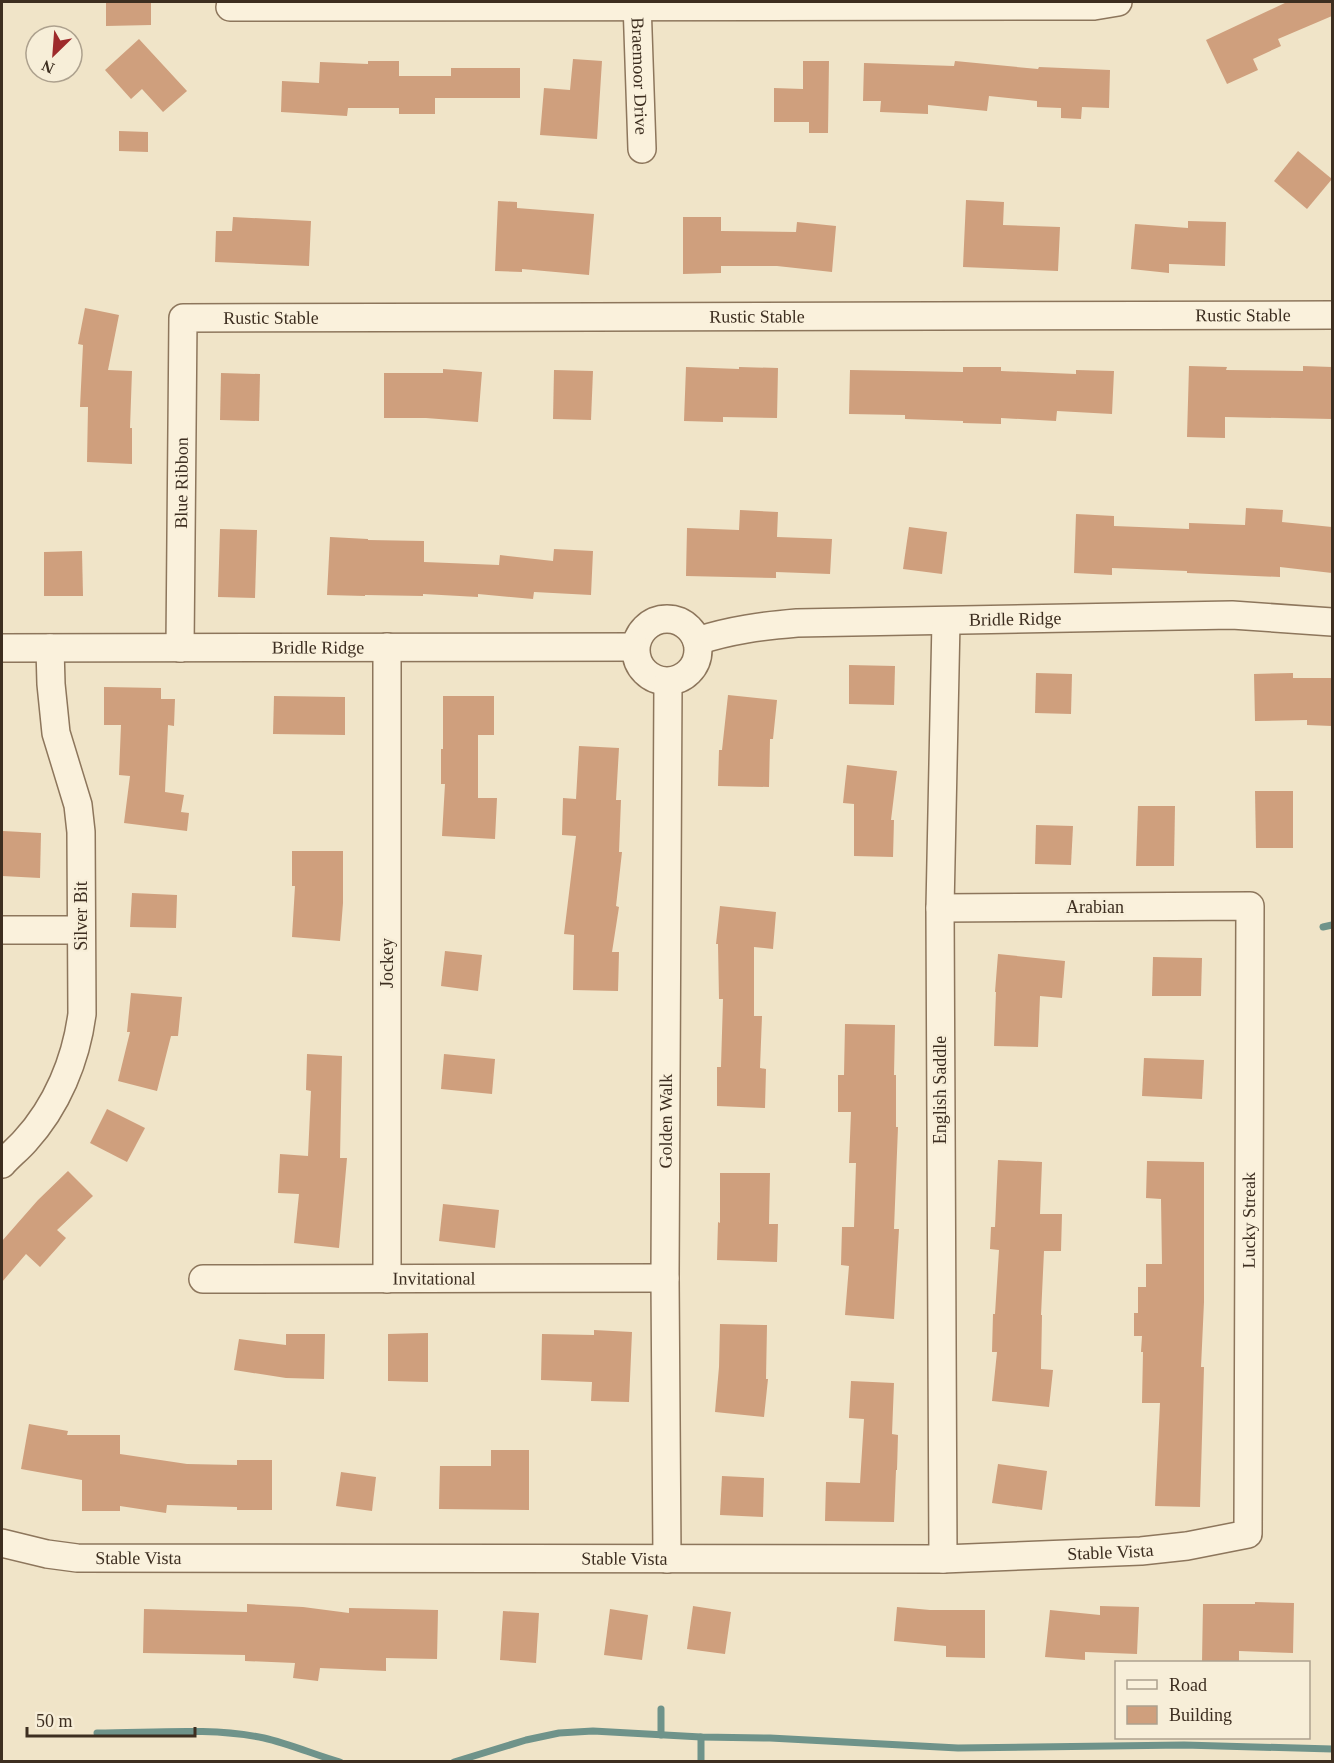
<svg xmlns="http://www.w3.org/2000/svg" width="1334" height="1763" font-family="Georgia,serif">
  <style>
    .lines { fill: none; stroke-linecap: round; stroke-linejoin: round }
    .stream { stroke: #6f938a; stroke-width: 7 }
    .building { fill: #cf9f7d }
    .minor-casing { stroke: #8d765c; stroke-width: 30 }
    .minor { stroke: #faf1dc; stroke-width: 27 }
    .labels { text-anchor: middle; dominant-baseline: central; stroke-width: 5; stroke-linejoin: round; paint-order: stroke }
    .street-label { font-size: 18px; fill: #3d2e20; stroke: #f7eed8 }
  </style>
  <rect width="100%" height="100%" fill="#f0e4c8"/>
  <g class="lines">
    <!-- stream -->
    <g class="stream">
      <polyline points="1323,927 1332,925"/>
      <path d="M 97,1733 C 152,1733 210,1727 264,1738 C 290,1744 315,1755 340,1762"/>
      <polyline points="661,1735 661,1709"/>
      <polyline points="454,1762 526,1740 559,1733 593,1731 701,1737 770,1738 958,1748 1184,1745 1332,1749"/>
      <polyline points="701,1762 701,1737"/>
    </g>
  </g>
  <!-- building -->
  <g class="building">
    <polygon points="106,2 151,2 151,25 106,26"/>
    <polygon points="1287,2 1332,2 1332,16 1278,39 1281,46 1253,59 1258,70 1227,84 1206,40"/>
    <polygon points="139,39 187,91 163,112 142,89 131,99 105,70"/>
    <polygon points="573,59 602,61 597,139 540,135 544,88 570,90"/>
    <polygon points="368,61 399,61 399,76 451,76 451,68 520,68 520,98 435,98 435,114 399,114 399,108 348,108 347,116 281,112 282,81 319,83 320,62 368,64"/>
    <polygon points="803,61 829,61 828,133 809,133 809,122 774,122 774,88 803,89"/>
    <polygon points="955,61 1038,69 1039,67 1110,70 1109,108 1082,107 1081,119 1061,118 1061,108 1037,107 1037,101 989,96 987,111 928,105 928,114 880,112 881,101 863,101 864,63 954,66"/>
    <polygon points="119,131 148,132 148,152 119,151"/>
    <polygon points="1298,151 1332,179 1307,209 1274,181"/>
    <polygon points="966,200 1004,202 1003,225 1060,227 1058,271 963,267"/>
    <polygon points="498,201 517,202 517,208 594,214 589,275 522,269 522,272 495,271"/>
    <polygon points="233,217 311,221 309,266 215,262 216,231 232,231"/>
    <polygon points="683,217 721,217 721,231 796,232 797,222 836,226 832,272 777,266 721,266 721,273 683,274"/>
    <polygon points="1188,221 1226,222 1225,266 1169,264 1169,273 1131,269 1135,224 1188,228"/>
    <polygon points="85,308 119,315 108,370 132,371 130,428 132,428 132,464 87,462 88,407 80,407 83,345 78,344"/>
    <polygon points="1189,366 1227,367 1226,370 1303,371 1303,366 1332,367 1332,419 1225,417 1225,438 1187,437"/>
    <polygon points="686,367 739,369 739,367 778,368 777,418 723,417 723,422 684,421"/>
    <polygon points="963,367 1001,367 1001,371 1076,374 1076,370 1114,371 1112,414 1057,411 1056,421 1001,418 1001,424 963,423 963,421 905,419 905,415 849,414 850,370 963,372"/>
    <polygon points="443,369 482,372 478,422 426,418 384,418 384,373 443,373"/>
    <polygon points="554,370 593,371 591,420 553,419"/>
    <polygon points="221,373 260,374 259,421 220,420"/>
    <polygon points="1246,508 1283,510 1282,522 1332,527 1332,573 1280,567 1280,577 1187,573 1187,571 1112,568 1112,575 1074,573 1076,514 1114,516 1114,526 1189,529 1189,523 1245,525"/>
    <polygon points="740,510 778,512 777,537 832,539 830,574 776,572 776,578 686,576 687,528 739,530"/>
    <polygon points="909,527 947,532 942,574 903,569"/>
    <polygon points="220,529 257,530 255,598 218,597"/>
    <polygon points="330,537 368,539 368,540 424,541 424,562 499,565 500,555 553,561 554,549 593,551 591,595 534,592 533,599 478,594 478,597 423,594 423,596 365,595 365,596 327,595"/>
    <polygon points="82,551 83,596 44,596 44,552"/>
    <polygon points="849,665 895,666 894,705 849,704"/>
    <polygon points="1036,673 1072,674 1071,714 1035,713"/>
    <polygon points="1293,673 1293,678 1332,678 1332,726 1307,725 1307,720 1255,721 1254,674"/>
    <polygon points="104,687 161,688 161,699 175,699 174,726 168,725 165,792 184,795 181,812 189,813 187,831 124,823 130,776 119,775 121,725 104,725"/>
    <polygon points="728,695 777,700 773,739 770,739 769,787 718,786 719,750 722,750"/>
    <polygon points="274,696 345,697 345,735 273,734"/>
    <polygon points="443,696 494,696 494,735 478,735 478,798 497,798 495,839 442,836 445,784 441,784 441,749 443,749"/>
    <polygon points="579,746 619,748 616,800 621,800 619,852 622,852 616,906 619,907 612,952 619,952 618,991 573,990 574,935 564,934 576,836 562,835 563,798 576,799"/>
    <polygon points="847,765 897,771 891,820 894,820 893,857 854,856 854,804 843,803"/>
    <polygon points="1255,791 1293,791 1293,848 1256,848"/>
    <polygon points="1138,806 1175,806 1174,866 1136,866"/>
    <polygon points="1036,825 1073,826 1071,865 1035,864"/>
    <polygon points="3,831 41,833 40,878 2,876"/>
    <polygon points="292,851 343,851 343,903 340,941 292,937 295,886 292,886"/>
    <polygon points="132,893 177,895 176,928 130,927"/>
    <polygon points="720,906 776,912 773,949 754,947 754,1016 762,1016 760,1068 766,1069 765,1108 717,1106 717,1067 721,1067 723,999 719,999 718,944 716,944"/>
    <polygon points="445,951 482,955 478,991 441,986"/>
    <polygon points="998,954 1065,961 1062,998 1040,996 1038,1047 994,1046 996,992 995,992"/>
    <polygon points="1153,957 1202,958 1201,996 1152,996"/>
    <polygon points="131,993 182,997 178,1036 171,1036 157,1091 118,1081 130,1032 127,1032"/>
    <polygon points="845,1024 895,1025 894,1075 896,1075 896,1127 898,1127 894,1229 899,1229 894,1319 845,1315 849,1266 841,1265 842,1227 854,1227 856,1163 849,1163 851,1112 838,1112 838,1075 844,1075"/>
    <polygon points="307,1054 342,1056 340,1158 347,1158 339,1248 294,1243 299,1194 278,1193 280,1154 308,1156 311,1091 306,1090"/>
    <polygon points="444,1054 495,1059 492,1094 441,1089"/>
    <polygon points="1144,1058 1204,1060 1202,1099 1142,1096"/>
    <polygon points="107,1109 145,1128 127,1162 90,1143"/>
    <polygon points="998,1160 1042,1162 1040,1214 1062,1214 1061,1251 1044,1251 1041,1315 1042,1315 1041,1369 1053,1370 1049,1407 992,1401 997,1352 992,1352 993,1314 995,1314 999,1250 990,1249 991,1227 995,1227"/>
    <polygon points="1147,1161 1204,1162 1204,1302 1201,1367 1204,1367 1200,1507 1155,1506 1160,1403 1142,1403 1143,1352 1141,1352 1142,1336 1134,1336 1134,1313 1138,1313 1138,1287 1146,1287 1146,1264 1162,1264 1161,1199 1146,1198"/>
    <polygon points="68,1171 93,1196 57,1230 66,1238 40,1267 26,1254 2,1282 2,1241 38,1200"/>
    <polygon points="720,1173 770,1173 769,1224 778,1224 777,1262 717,1260 718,1222 720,1223"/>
    <polygon points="443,1204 499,1210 495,1248 439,1241"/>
    <polygon points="720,1324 767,1325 766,1379 768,1379 764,1417 715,1412 719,1367"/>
    <polygon points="594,1330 632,1332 629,1402 591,1401 592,1382 541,1380 542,1334 594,1335"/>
    <polygon points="428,1333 428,1382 388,1381 388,1334"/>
    <polygon points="286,1334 325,1334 324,1379 286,1378 234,1370 239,1339 286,1345"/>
    <polygon points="851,1381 894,1383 892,1434 898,1435 897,1470 896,1470 894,1522 825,1521 826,1482 860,1483 864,1419 849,1418"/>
    <polygon points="29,1424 68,1431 67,1435 120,1435 120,1454 187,1464 237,1465 237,1460 272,1460 272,1510 237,1510 237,1507 167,1505 166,1513 120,1506 120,1511 82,1511 82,1480 21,1469"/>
    <polygon points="491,1450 529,1450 529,1510 439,1509 440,1466 491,1466"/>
    <polygon points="998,1464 1047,1471 1042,1510 992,1503"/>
    <polygon points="341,1472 376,1477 372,1511 336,1506"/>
    <polygon points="722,1476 764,1478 763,1517 720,1515"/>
    <polygon points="1255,1602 1294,1603 1293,1653 1239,1651 1239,1662 1202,1662 1203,1604 1255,1604"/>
    <polygon points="247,1604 303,1607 349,1613 349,1608 438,1610 437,1659 386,1658 386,1671 320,1668 318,1681 293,1678 295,1663 245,1661 245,1655 143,1653 144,1609 247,1612"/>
    <polygon points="693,1606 731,1612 725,1654 687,1649"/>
    <polygon points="1100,1606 1139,1607 1137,1654 1085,1652 1085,1660 1045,1657 1050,1610 1100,1615"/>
    <polygon points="897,1607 930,1610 985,1610 985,1658 946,1657 946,1646 894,1641"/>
    <polygon points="610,1609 648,1615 642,1660 604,1655"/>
    <polygon points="503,1611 539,1613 536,1663 500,1660"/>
  </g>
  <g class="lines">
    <!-- minor casing -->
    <g class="minor-casing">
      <g id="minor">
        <path id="s1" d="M 637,2 L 642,149"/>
        <polyline points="230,7 1094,6 1118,2"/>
        <circle cx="667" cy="650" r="31"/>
        <path id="s2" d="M 697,641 C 731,630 762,626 797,623 L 1232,615 L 1332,622"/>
        <polyline points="387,647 387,1279"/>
        <path id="s3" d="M 2,648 L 635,647"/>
        <path id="s4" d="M 180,648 L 183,318 L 1332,315"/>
        <polyline points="2,930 80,930"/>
        <path d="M 2,1164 C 9,1156 18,1149 25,1141 C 57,1106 76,1060 82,1014 L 81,832 L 78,805 L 56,733 L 51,684 L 50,648"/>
        <path id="s5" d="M 203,1279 L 665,1278"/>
        <path id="s6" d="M 2,1543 L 47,1554 L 77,1558 L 943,1559 L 1141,1551 L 1187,1546 L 1248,1534 L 1250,906 L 940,908"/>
        <path id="s7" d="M 667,1559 L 665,1278 L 668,682"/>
        <polyline points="943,1559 940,908 946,621"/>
      </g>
    </g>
    <!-- minor -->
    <use href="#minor" class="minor"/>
  </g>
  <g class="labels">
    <!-- street labels -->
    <g class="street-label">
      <text stroke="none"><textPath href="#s1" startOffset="74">Braemoor Drive</textPath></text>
      <text stroke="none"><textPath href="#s4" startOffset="1390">Rustic Stable</textPath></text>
      <text stroke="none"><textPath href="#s4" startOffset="418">Rustic Stable</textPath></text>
      <text stroke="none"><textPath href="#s4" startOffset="904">Rustic Stable</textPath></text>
      <text stroke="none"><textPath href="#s4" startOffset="165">Blue Ribbon</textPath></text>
      <text stroke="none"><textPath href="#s2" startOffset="320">Bridle Ridge</textPath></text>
      <text stroke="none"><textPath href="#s3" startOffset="316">Bridle Ridge</textPath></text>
      <text x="1095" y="907">Arabian</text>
      <text transform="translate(81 916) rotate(-90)">Silver Bit</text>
      <text transform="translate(387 963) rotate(-90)">Jockey</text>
      <text transform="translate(940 1090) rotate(-90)">English Saddle</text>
      <text stroke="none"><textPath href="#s7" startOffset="438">Golden Walk</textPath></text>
      <text stroke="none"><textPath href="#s6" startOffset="1563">Lucky Streak</textPath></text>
      <text stroke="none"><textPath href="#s5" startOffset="231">Invitational</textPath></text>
      <text stroke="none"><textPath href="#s6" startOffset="1110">Stable Vista</textPath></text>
      <text stroke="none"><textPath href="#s6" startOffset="138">Stable Vista</textPath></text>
      <text stroke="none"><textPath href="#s6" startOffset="624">Stable Vista</textPath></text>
    </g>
  </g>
  <!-- border -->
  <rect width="1334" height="1763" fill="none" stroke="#3d2e20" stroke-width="6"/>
  <!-- legend -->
  <rect x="1115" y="1661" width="195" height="78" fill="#f7eed8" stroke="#ada18e" stroke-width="1.5"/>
  <rect x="1127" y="1680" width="30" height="9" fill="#faf1dc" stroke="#ada18e" stroke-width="1.5"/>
  <text x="1169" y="1691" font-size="18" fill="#3d2e20">Road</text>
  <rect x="1127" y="1706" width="30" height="18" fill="#cf9f7d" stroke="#ada18e" stroke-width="1.5"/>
  <text x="1169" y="1721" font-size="18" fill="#3d2e20">Building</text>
  <!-- north arrow -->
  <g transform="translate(54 54) rotate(205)"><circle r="28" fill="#f7eed8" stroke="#ada18e" stroke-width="1.5"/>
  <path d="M0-4.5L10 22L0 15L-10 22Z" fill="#9e2a2b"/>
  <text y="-9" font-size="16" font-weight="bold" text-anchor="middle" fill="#3d2e20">N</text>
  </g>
  <!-- scale -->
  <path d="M27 1727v9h168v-9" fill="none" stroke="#3d2e20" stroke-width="3"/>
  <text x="36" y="1727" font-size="18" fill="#3d2e20" stroke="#f7eed8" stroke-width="4.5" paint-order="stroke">50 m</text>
</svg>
